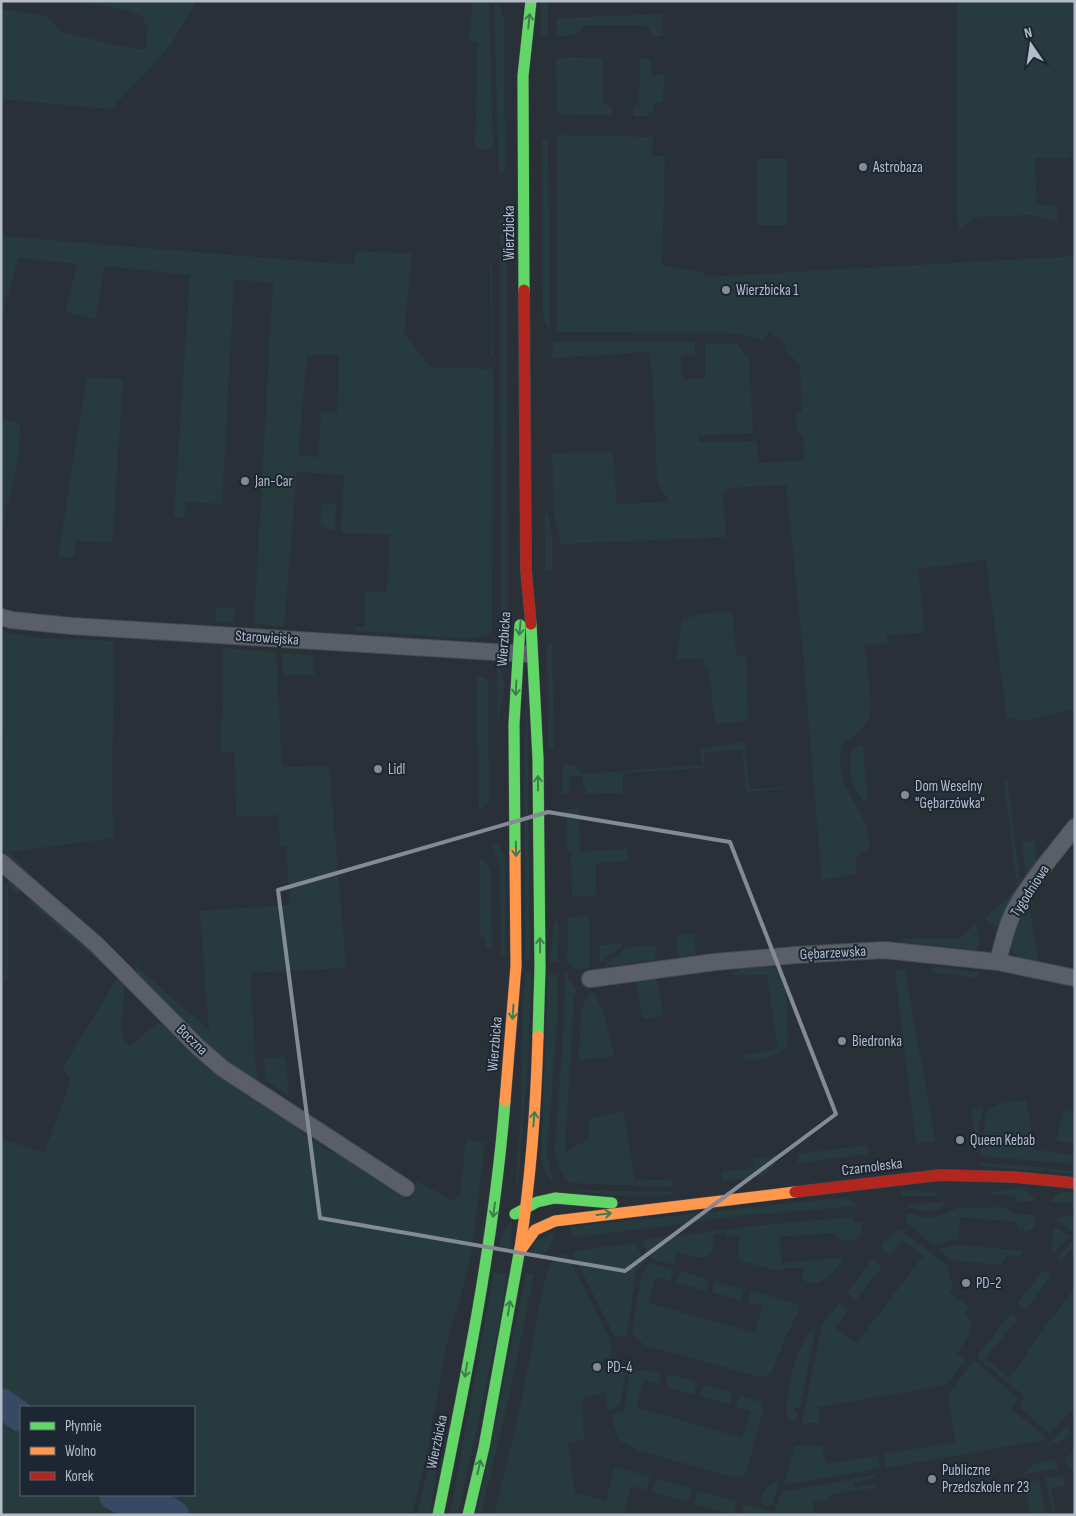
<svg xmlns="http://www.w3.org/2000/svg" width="1076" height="1516" font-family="'Sofia Sans Condensed',sans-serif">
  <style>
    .green { fill: #273a3e; fill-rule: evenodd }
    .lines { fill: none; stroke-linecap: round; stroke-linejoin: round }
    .river { stroke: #384963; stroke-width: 30 }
    .street-casing { stroke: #484c53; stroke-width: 18 }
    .fast-casing { stroke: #484c53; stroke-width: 12 }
    .slow-casing { stroke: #484c53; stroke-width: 12 }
    .jam-casing { stroke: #484c53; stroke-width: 12 }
    .street { stroke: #5a5e66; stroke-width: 16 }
    .fast { stroke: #63d668; stroke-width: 11 }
    .slow { stroke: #ff974d; stroke-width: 11 }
    .jam { stroke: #b3261e; stroke-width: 11 }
    .oneway { stroke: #407e4e }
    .marked { fill: none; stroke: #848b96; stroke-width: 4; stroke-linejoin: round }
    .poi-dot { fill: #848b96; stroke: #1d2633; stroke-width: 2 }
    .labels { text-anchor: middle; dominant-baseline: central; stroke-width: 4; stroke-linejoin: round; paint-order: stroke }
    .poi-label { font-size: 15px; fill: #b4bcc9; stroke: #1d2633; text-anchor: start }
    .street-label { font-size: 15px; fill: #b4bcc9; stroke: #1d2633 }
  </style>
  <rect width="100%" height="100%" fill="#2a3038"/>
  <!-- green -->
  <g class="green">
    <polygon points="70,1 197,1 169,47 111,109 1,99 1,9 47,16 60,31 124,47 146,50 148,28 142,16 122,9"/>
    <polygon points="473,1 489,1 493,150 475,149 478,43 469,41"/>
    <rect x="541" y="1" width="7" height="34"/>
    <polygon points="957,1 1075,1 1075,154 1067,159 1035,158 1037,205 1058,206 1057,222 1033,215 974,217 958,232"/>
    <polygon points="494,2 501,9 504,21 505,172 499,173"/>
    <path d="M 662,14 L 663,36 L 652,36 L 648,27 L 643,25 L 583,25 C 580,37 567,36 556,36 L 557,18 Z"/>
    <polygon points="574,57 603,58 602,104 608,105 612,108 613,115 560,114 557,111 556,58"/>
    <polygon points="640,59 651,59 651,74 664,75 663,103 655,103 654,109 647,116 633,116 634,105 639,105"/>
    <path d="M 557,135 L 653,137 L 652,156 L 665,156 L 662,265 L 705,273 L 705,277 L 1075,256 L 1075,708 L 1027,721 L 1007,718 L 986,560 L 918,569 L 925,633 L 887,635 L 887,644 L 865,645 L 871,708 C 869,719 865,727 856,734 C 851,738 844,740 842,747 C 832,776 855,799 865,823 C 869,831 869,841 869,850 C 854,855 853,859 858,874 L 822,880 L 802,639 L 786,485 L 727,488 L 728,493 L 723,495 L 726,537 L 561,544 L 554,514 L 552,453 L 613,452 L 617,504 L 668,502 L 667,496 L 663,494 L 657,479 L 653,379 L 649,352 L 552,358 L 554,342 L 695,342 L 695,355 L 681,356 L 682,379 L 705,379 L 705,343 L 738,344 L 749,360 L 753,433 L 699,435 L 699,442 L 757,441 L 758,463 L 804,461 L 803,438 L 797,431 L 796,412 L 802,411 L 800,366 L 786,350 L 784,341 L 768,332 L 764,340 L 735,333 L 557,332 Z"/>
    <polygon points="548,138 548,143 550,330 545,323 543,313 542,143 543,139"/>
    <polygon points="758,159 787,159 787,225 757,225"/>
    <polygon points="500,211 506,211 508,616 501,616"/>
    <path d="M 1,236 L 354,265 L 357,251 L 412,254 L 404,333 L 430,367 L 493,369 L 492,632 L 488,635 L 468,639 L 356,631 L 356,627 L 365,627 L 366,592 L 387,592 L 390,535 L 341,533 L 344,475 L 297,472 L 284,626 L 254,624 L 273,283 L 234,279 L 222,504 L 186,502 L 184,518 L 174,517 L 190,275 L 104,266 L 96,319 L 65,312 L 77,264 L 18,258 L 1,321 ZM 307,355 L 339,355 L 337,412 L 321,413 L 318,457 L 298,456 Z"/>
    <polygon points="492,257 493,356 491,356 490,267"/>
    <polygon points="87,377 123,379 112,543 76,541 75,557 58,557"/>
    <path d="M 1,418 L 20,423 C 21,458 11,492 2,526 Z"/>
    <polygon points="336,503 335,531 320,526 322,504"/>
    <polygon points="545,515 548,515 552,533 552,571 545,570"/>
    <polygon points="216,607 235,609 234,623 215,622"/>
    <polygon points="732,612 736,656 746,656 748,721 715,724 709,670 705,670 704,658 677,659 682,620 703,613"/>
    <polygon points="1,632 44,638 114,641 112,798 114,838 9,852 47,892 6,856 1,846 1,759 4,756 1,715"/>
    <polygon points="552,644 554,750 548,746 548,739 547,645"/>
    <polygon points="222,648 276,652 282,767 329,766 346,968 250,973 256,1074 258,1076 253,1083 207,1049 135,973 137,963 139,969 209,1030 200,911 290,905 286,846 280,846 278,815 236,817 235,752 221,752 221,722 223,713"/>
    <polygon points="283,653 313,655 314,675 283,675"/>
    <path d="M 497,666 C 511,679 501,704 498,721 L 497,721 Z"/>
    <polygon points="479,677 484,677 488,680 489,800 479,811 477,679"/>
    <polygon points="527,682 530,960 525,960 524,774"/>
    <polygon points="744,742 750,789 814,786 746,792 742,749 704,753 705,768 623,773 623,793 586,794 586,787 583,787 583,776 569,777 570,794 562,795 562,765 575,765 582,774 702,765 701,749"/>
    <path d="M 860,745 L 863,746 L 867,798 L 864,801 C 852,792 841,751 860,745 Z"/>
    <polygon points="1004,782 1008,782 1020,884 1019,890 1000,928 984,918 1002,903 1017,887"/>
    <polygon points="579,807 580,852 627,849 628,861 596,863 596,895 572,897 571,852 567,852 566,810"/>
    <polygon points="1035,840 1037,869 1026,880 1022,842"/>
    <path d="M 492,842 C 500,846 503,850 505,858 L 506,957 L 501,955 L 500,868 Z"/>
    <polygon points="480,860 485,860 490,868 492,949 486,948 485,937 480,937"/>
    <polygon points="10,881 13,882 20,889 19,895 8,886 8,980 4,982 5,885"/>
    <path d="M 31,896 C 53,912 117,957 123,983 C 128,999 117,1020 123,1037 C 124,1040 128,1043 130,1046 L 158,1023 L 162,1024 L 186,1046 L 228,1078 L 272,1107 L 304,1135 L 325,1149 L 341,1155 L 402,1196 L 411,1199 L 417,1181 L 455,1202 L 456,1197 L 460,1197 L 466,1140 L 485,1143 L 472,1248 L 464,1286 L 448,1338 L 430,1435 L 429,1444 L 412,1515 L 1,1515 L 1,1138 L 44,1153 L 71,1081 L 63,1067 L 118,977 L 28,902 ZM 21,1407 L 194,1407 L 194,1495 L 21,1495 Z"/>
    <polygon points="1028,896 1039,962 1075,969 1075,971 1021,959 1013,953 1011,947 1012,934"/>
    <polygon points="589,916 590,968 574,970 571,965 567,965 568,917"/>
    <polygon points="555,920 558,923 558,962 549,962"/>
    <path d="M 976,924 C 978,932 982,943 976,950 L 901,942 L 902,939 L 960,938 Z"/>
    <polygon points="694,933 696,955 678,957 676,935"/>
    <polygon points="622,944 621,947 600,963 600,945"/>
    <polygon points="656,945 655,960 603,967 627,947"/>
    <path d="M 759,967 C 770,967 780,968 786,979 L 788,1044 C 778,1060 760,1058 744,1061 L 743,1055 L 778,1049 L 767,975 L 731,975 C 737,967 750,968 759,967 Z"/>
    <polygon points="937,967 977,972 979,978 930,972"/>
    <polygon points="905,969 935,1141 916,1144 895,971"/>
    <path d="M 567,971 L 568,981 L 572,982 L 577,992 L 574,995 L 565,1152 L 589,1139 L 589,1119 L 623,1111 L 635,1181 L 672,1179 L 673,1187 L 570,1183 C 561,1174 556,1162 555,1150 L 564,1023 L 565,973 Z"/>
    <polygon points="525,972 531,972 529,1049 518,1186 516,1182 517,1164 521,1117 522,1021"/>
    <polygon points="548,974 558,975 557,1017 547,1156 553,1181 551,1181 544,1169 541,1158"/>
    <polygon points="657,979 663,1015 643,1019 635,981"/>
    <polygon points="593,992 602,1009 614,1056 579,1060 581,1009 590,993"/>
    <polygon points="285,1057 289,1096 266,1081 264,1058"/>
    <path d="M 1026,1100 L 1035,1150 L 1075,1155 L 1075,1164 L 980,1156 L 986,1114 C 992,1102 1013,1102 1026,1100 Z"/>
    <polygon points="983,1108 976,1140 971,1110"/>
    <polygon points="1064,1110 1075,1113 1075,1145 1056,1140"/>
    <polygon points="868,1145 869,1154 798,1163 797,1154"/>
    <polygon points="778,1156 773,1166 763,1176 722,1181 721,1172 754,1168 753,1159"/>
    <polygon points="979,1163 1037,1167 1075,1172 1075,1174 980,1166"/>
    <polygon points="1020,1188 1031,1194 1036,1201 1017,1201 1014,1196 990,1194 991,1192"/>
    <path d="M 574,1190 L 673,1192 L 671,1195 C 639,1196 605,1197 574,1190 Z"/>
    <polygon points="901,1190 935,1192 935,1196 902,1196"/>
    <polygon points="1063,1192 1075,1192 1075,1203 1050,1202 1055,1195"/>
    <polygon points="848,1197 858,1206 739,1216 572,1238 570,1227"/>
    <path d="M 948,1202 C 935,1214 924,1212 908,1207 L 908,1204 Z"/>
    <path d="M 1006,1207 C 1011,1217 1026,1214 1036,1215 L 1034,1228 L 1026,1232 L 1019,1229 L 1016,1222 L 960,1217 L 958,1239 L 933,1245 L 906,1222 L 907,1213 L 928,1218 L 938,1216 L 957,1208 Z"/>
    <polygon points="1063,1216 1075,1216 1075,1232 1073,1233 1055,1219"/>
    <path d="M 853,1217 L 855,1222 L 862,1222 L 862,1234 C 853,1244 842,1243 833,1233 L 779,1237 L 782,1263 L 838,1258 L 844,1260 C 834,1271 819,1293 802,1279 L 804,1268 L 783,1268 L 783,1272 L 737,1260 L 740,1235 L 726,1236 L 726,1232 L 713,1234 C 713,1239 714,1246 712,1251 C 709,1263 686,1254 677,1252 L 674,1265 L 652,1259 L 642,1243 L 643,1240 L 765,1225 Z"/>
    <path d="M 512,1222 L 511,1251 L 498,1249 C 500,1239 503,1228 512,1222 Z"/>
    <polygon points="1054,1226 1071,1237 1054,1253 1051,1251"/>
    <path d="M 899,1229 L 947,1265 L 953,1287 L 949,1292 L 969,1308 L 965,1314 C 979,1327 965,1340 957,1353 L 966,1360 L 946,1385 L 818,1407 L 819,1423 L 802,1423 L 822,1325 L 839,1303 L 849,1310 L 835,1328 L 857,1343 L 923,1256 L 902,1240 L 890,1256 L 882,1250 L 882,1243 Z"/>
    <path d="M 553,1232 C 555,1247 545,1257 529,1255 L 535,1242 Z"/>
    <polygon points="1073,1241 1075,1242 1075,1251 1071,1249 1061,1263 1057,1257"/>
    <polygon points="634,1243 646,1261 636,1271 627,1335 615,1337 573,1254 574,1251"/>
    <polygon points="958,1245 1023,1251 1021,1257 1007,1256 1000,1265 951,1260 939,1249"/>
    <path d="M 565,1253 L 568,1256 L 610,1339 L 611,1358 L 602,1360 L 604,1372 L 620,1371 L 626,1374 L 620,1405 L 608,1411 L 605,1392 L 582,1399 L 584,1439 L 568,1443 L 575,1493 L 606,1501 L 614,1467 L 648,1476 L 650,1478 L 646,1490 L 631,1486 L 624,1512 L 633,1515 L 494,1515 L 520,1409 L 544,1283 C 548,1270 551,1258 565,1253 Z"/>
    <polygon points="872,1259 882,1266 856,1300 847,1293"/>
    <polygon points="651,1263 674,1270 670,1281 655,1277 648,1303 755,1333 763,1306 748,1302 751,1291 795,1303 798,1305 800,1310 786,1335 771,1374 760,1377 644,1345 632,1334 642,1273"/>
    <polygon points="1043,1270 1051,1276 1026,1309 1018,1303"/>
    <polygon points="680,1271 709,1280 706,1291 677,1283"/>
    <polygon points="494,1272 507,1274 499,1325 458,1515 450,1515"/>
    <polygon points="526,1273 534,1274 509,1397 481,1515 476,1515"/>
    <polygon points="715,1281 743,1289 741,1300 712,1292"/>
    <polygon points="1075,1288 1075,1406 1050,1434 1020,1407 1024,1396 977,1357 1011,1313 1018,1319 985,1358 1009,1378 1027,1354 1026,1352"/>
    <path d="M 816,1325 L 800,1408 L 795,1407 L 794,1413 L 798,1414 L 795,1422 L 787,1416 L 786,1410 C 792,1375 792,1353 816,1325 Z"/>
    <polygon points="974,1360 1017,1398 1012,1409 1046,1437 1043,1440 886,1468 884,1454 955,1442 948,1395"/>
    <polygon points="645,1370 660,1373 661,1378 660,1384 644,1380 636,1407 742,1438 751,1412 736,1407 738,1398 741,1396 760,1402 763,1411 746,1473 743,1476 735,1478 640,1451 619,1440 613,1424 613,1414 625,1410 629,1374"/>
    <polygon points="672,1375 695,1382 696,1388 694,1395 665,1386 668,1377"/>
    <polygon points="704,1385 729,1392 732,1398 730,1405 700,1396"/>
    <polygon points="1068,1424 1070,1432 1069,1436 1058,1443 1046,1446"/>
    <polygon points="437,1443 438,1461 430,1515 417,1515 433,1446"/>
    <polygon points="795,1446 822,1446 826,1464 878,1455 880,1468 784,1485"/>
    <polygon points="1075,1452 1075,1466 1067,1467 1065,1457"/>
    <polygon points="1056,1459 1058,1468 1023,1475 1034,1464"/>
    <polygon points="875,1475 875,1478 853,1483 854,1487 875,1484 875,1488 832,1494 829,1499 813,1502 815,1515 741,1515 744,1504 774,1512 782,1492"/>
    <polygon points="1063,1475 1065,1486 1051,1489 1056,1515 1053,1515 1045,1478"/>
    <polygon points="658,1479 689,1488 691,1491 688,1502 652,1492 656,1480"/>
    <polygon points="1039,1480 1046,1515 1030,1515 1024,1482"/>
    <path d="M 779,1482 L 773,1503 L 767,1506 L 760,1503 C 764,1492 766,1483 779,1482 Z"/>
    <polygon points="700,1491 736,1501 735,1515 694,1504 697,1492"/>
  </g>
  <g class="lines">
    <!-- river -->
    <g class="river">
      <polyline points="1,1403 21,1417"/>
      <polyline points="114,1495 121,1499 168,1511 174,1515"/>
    </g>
    <!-- street casing -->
    <g class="street-casing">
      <g id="street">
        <polyline points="1,617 12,620 71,626 527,654"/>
        <polyline points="1,862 96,944 197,1046 222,1068 406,1188"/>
        <path d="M 998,962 C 1002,945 1006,927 1014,911 C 1030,881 1054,854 1075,827"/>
        <polyline points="590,979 715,962 796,955 884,950 998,962 1075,978"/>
      </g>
    </g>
    <!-- fast casing -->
    <g class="fast-casing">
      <g id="fast">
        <polyline points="524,290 523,76 531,1"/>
        <polyline points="531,624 538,759 540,967 538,1036"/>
        <polyline points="515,853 514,724 520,625"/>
        <polyline points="515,1214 537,1202 555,1198 612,1203"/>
        <path d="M 438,1515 C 466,1378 494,1241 505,1101"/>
        <polyline points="468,1515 484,1447 520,1248"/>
      </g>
    </g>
    <!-- slow casing -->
    <g class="slow-casing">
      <g id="slow">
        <polyline points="505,1101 516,966 515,853"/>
        <path d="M 520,1248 C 531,1178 536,1107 538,1036"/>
        <polyline points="520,1251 535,1230 555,1221 795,1192"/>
      </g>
    </g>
    <!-- jam casing -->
    <g class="jam-casing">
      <g id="jam">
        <polyline points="524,290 526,570 531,624"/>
        <polyline points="795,1192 940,1175 1013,1177 1075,1183"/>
      </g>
    </g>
    <!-- street -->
    <use href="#street" class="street"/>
    <!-- fast -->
    <use href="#fast" class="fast"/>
    <!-- slow -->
    <use href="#slow" class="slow"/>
    <!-- jam -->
    <use href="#jam" class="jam"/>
  </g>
  <!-- one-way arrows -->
  <defs><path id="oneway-shaft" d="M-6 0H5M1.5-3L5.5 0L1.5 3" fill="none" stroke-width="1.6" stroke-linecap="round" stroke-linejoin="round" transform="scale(1.25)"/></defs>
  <g class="oneway">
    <use href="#oneway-shaft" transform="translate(529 21) rotate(-84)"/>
    <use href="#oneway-shaft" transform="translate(520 628) rotate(95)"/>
    <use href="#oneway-shaft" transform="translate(516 688) rotate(93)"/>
    <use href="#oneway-shaft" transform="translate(538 783) rotate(-90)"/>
    <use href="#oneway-shaft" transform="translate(516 849) rotate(89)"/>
    <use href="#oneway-shaft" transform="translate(540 945) rotate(-91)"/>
    <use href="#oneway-shaft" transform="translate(513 1012) rotate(94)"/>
    <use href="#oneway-shaft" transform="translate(534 1119) rotate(-85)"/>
    <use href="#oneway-shaft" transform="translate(494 1210) rotate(98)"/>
    <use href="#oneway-shaft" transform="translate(604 1214) rotate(-7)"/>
    <use href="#oneway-shaft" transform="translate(509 1308) rotate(-81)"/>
    <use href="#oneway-shaft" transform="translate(466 1370) rotate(99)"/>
    <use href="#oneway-shaft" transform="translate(479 1467) rotate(-77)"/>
  </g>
  <!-- marked area -->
  <path class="marked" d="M 548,812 L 730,842 L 836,1114 L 625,1271 L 320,1218 L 278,890 Z"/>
  <!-- markers -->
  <g class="poi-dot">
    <circle cx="863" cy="167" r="5"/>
    <circle cx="726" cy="290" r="5"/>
    <circle cx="245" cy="481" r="5"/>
    <circle cx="378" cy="769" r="5"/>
    <circle cx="905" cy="795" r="5"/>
    <circle cx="842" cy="1041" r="5"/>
    <circle cx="960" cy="1140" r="5"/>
    <circle cx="966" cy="1283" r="5"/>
    <circle cx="597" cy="1367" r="5"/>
    <circle cx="932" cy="1479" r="5"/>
  </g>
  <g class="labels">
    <!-- poi labels -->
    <g class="poi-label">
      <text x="873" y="167">Astrobaza</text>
      <text x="736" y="290">Wierzbicka 1</text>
      <text x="255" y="481">Jan-Car</text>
      <text x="388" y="769">Lidl</text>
      <text x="915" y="786">Dom Weselny<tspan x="915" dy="17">"Gębarzówka"</tspan></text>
      <text x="852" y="1041">Biedronka</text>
      <text x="970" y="1140">Queen Kebab</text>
      <text x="976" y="1283">PD-2</text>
      <text x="607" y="1367">PD-4</text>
      <text x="942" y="1470">Publiczne<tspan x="942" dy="17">Przedszkole nr 23</tspan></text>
    </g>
    <!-- street labels -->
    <g class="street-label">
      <text transform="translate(509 233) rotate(-90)">Wierzbicka</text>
      <text transform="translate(267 638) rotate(4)">Starowiejska</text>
      <text transform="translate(504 639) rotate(-86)">Wierzbicka</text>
      <text transform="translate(1030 891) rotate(-57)">Tygodniowa</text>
      <text transform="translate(833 953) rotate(-3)">Gębarzewska</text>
      <text transform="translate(192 1040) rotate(44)">Boczna</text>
      <text transform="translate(495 1044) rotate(-85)">Wierzbicka</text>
      <text transform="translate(872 1167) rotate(-7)">Czarnoleska</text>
      <text transform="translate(437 1442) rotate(-78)">Wierzbicka</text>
    </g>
  </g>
  <!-- border -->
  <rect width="1076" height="1516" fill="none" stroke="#b4bcc9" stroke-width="5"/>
  <!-- legend -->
  <rect x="20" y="1406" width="175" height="90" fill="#1d2633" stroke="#59626f"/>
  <rect x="30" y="1422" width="25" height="8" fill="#63d668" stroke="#59626f"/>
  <text x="65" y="1431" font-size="15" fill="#b4bcc9">Płynnie</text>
  <rect x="30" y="1447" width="25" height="8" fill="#ff974d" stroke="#59626f"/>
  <text x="65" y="1456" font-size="15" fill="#b4bcc9">Wolno</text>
  <rect x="30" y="1472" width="25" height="8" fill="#b3261e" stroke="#59626f"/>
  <text x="65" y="1481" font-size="15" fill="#b4bcc9">Korek</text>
  <!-- north arrow -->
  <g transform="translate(1031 45) rotate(347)" stroke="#1d2633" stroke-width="4" paint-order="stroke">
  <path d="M0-4L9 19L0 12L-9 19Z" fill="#b4bcc9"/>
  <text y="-8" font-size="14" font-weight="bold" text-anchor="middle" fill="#b4bcc9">N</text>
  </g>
</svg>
